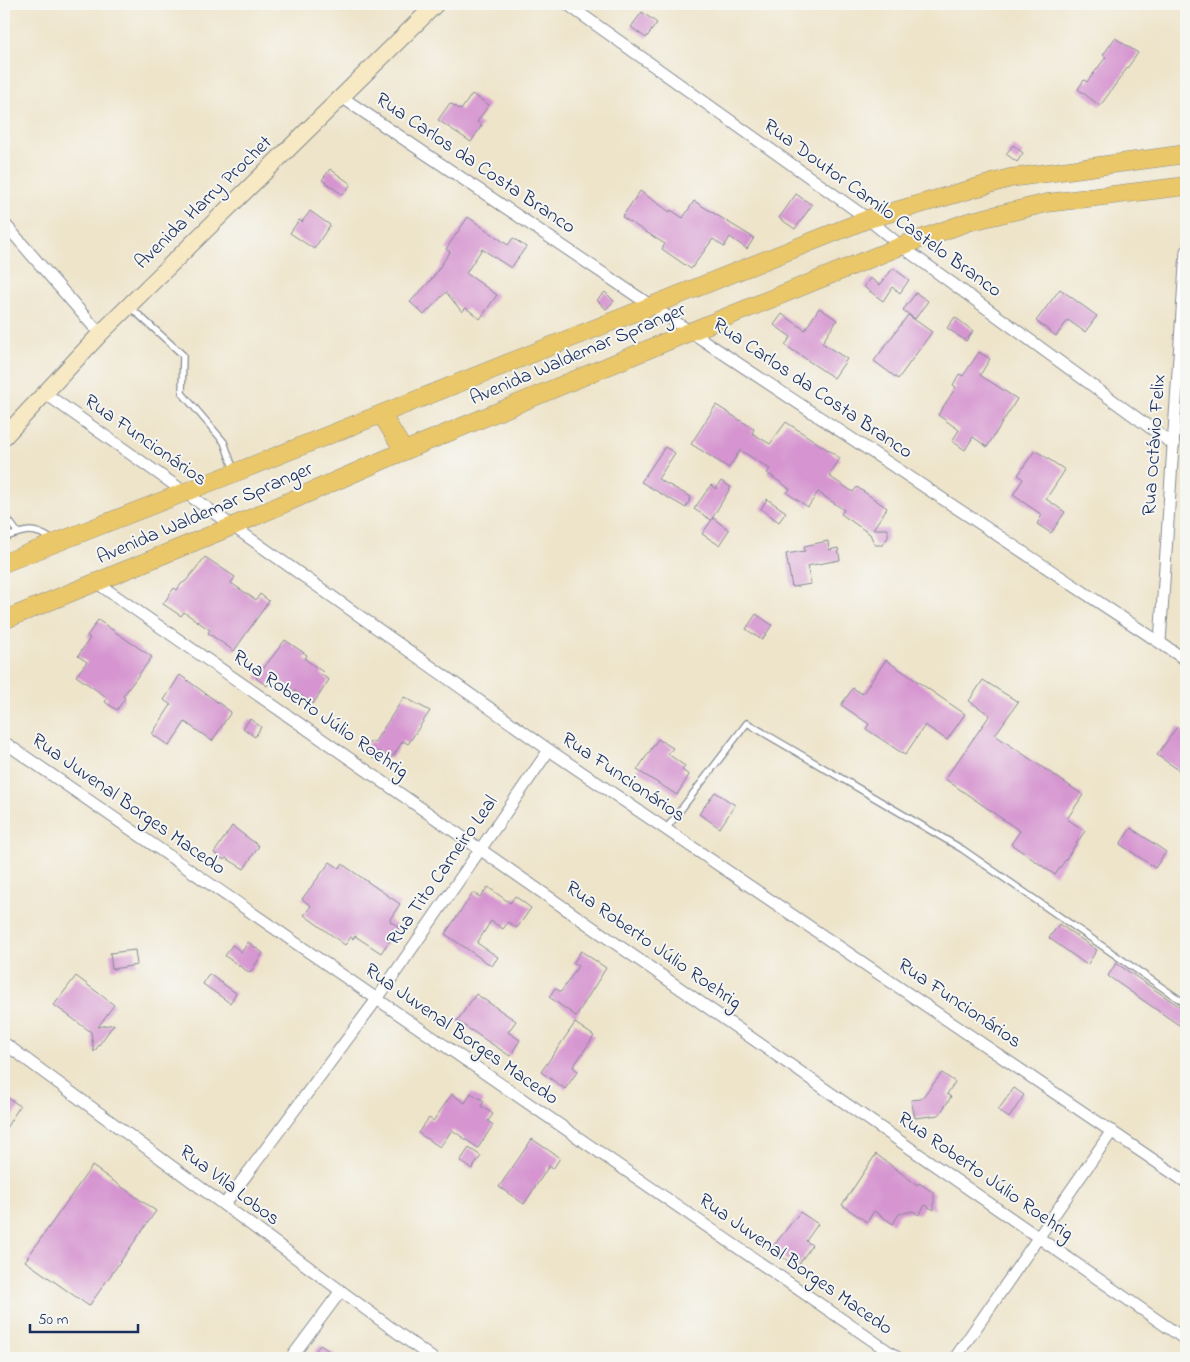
<svg xmlns="http://www.w3.org/2000/svg" width="1190" height="1362" font-family="'Indie Flower',sans-serif">
  <style>
    .building { fill: #d695d0 }
    .lines { fill: none; stroke-linecap: round; stroke-linejoin: round }
    .lane-casing { stroke: #848a94; stroke-width: 8 }
    .street-casing { stroke: #848a94; stroke-width: 13 }
    .secondary-casing { stroke: #848a94; stroke-width: 18 }
    .primary-casing { stroke: #848a94; stroke-width: 19 }
    .lane { stroke: #fff; stroke-width: 5.5 }
    .street { stroke: #fff; stroke-width: 11 }
    .secondary { stroke: #f7e9c3; stroke-width: 16 }
    .primary { stroke: #eac769; stroke-width: 18 }
    .labels { text-anchor: middle; dominant-baseline: central; stroke-width: 4; stroke-linejoin: round; paint-order: stroke }
    .street-label { font-size: 20px; fill: #1b2f5e; stroke: #f6f6f2 }
  </style>
  <rect width="100%" height="100%" fill="#f6f6f2"/>
  <filter id="ink" filterUnits="userSpaceOnUse"><feTurbulence type="fractalNoise" baseFrequency=".02" numOctaves="2"/><feDisplacementMap in="SourceGraphic" scale="10" xChannelSelector="R" yChannelSelector="G"/><feConvolveMatrix kernelMatrix="1 2 1 2 8 2 1 2 1" color-interpolation-filters="sRGB"/></filter>
  <filter id="wash" filterUnits="userSpaceOnUse"><feTurbulence type="fractalNoise" baseFrequency=".0096" numOctaves="4" result="noise"/><feDisplacementMap in="SourceGraphic" scale="20" xChannelSelector="R" yChannelSelector="G"/><feGaussianBlur stdDeviation="1.12" result="paint"/><feColorMatrix in="noise" values="0 0 0 0 0 0 0 0 0 0 0 0 0 0 0 0 0 1.4 0 .05"/><feComposite in="paint" operator="in"/></filter>
  <g filter="url(#wash)">
    <rect width="100%" height="100%" fill="#eee4ca"/>
    <g id="blocks">
      <!-- building -->
      <g class="building">
        <polygon points="642,12 657,23 646,38 631,27"/>
        <polygon points="1115,38 1138,53 1100,106 1078,89 1084,80 1087,82 1106,57 1103,55"/>
        <polygon points="472,94 489,105 477,122 482,125 471,142 438,120 450,103 461,110"/>
        <polygon points="1013,145 1023,153 1017,162 1006,154"/>
        <polygon points="330,169 351,184 343,195 322,180"/>
        <polygon points="640,191 670,212 671,210 683,218 694,201 754,238 747,249 730,237 724,247 713,239 691,269 662,249 665,244 622,217"/>
        <polygon points="796,194 812,205 795,229 779,218"/>
        <polygon points="310,211 330,225 314,249 290,233 299,220 302,222"/>
        <polygon points="468,217 508,245 513,238 526,247 511,268 482,249 466,273 497,295 480,319 466,308 462,312 446,292 424,315 410,302 431,280 450,252 446,249"/>
        <polygon points="893,268 909,280 900,293 892,287 883,301 864,287 870,278 880,285"/>
        <polygon points="1060,289 1097,316 1085,332 1068,320 1056,336 1036,321"/>
        <polygon points="605,292 614,301 606,309 597,300"/>
        <polygon points="916,293 928,301 915,319 903,310"/>
        <polygon points="819,308 837,320 822,343 847,359 834,378 785,345 791,337 774,325 782,314 805,330"/>
        <polygon points="908,315 932,332 898,379 874,361"/>
        <polygon points="955,317 973,331 966,341 947,328"/>
        <polygon points="979,352 990,359 980,375 1017,399 987,447 973,437 965,450 952,441 959,430 938,415 956,387 953,385 959,374 963,376"/>
        <polygon points="716,405 754,429 752,433 770,444 786,422 840,458 829,476 853,492 857,487 887,508 873,529 888,529 888,537 883,545 875,545 870,534 841,514 844,510 818,492 808,507 787,493 790,489 767,473 770,469 740,450 729,468 691,444"/>
        <polygon points="665,447 675,453 658,479 691,497 686,508 641,482"/>
        <polygon points="1035,450 1065,470 1046,499 1065,512 1051,533 1037,524 1042,515 1013,495 1023,479 1018,475"/>
        <polygon points="721,481 731,487 711,520 694,509 711,485 716,489"/>
        <polygon points="767,499 786,512 779,522 761,509"/>
        <polygon points="713,518 729,530 719,545 702,534"/>
        <polygon points="828,541 829,550 838,548 840,560 807,566 811,584 792,587 786,554 805,551 804,546"/>
        <polygon points="205,557 235,577 231,583 256,600 260,594 269,601 234,651 208,633 210,630 184,612 181,616 163,604 174,588 177,590 181,584 186,581"/>
        <polygon points="756,614 772,625 762,640 746,629"/>
        <polygon points="98,620 152,657 123,696 125,698 117,710 105,702 108,698 76,676 87,662 78,656 90,638 87,636"/>
        <polygon points="285,640 307,655 305,659 323,672 321,674 329,680 313,704 274,676 267,686 256,678"/>
        <polygon points="886,660 965,714 947,740 925,725 905,755 866,729 869,724 841,705 853,688 862,694"/>
        <polygon points="180,675 231,712 212,741 185,722 169,746 152,734 171,705 164,700"/>
        <polygon points="983,680 1018,702 995,735 1083,795 1067,819 1085,831 1055,875 1011,844 1020,831 945,779 990,715 969,701"/>
        <polygon points="404,697 430,711 408,744 403,741 391,759 379,751 374,759 364,751 371,741 374,743"/>
        <polygon points="250,719 261,727 255,737 243,728"/>
        <polygon points="1177,727 1186,734 1186,775 1157,755"/>
        <polygon points="658,739 673,748 668,754 685,766 682,770 689,775 677,795 637,770"/>
        <polygon points="715,792 735,805 720,828 699,814"/>
        <polygon points="232,826 259,846 244,869 226,858 224,860 214,853"/>
        <polygon points="1131,828 1166,852 1155,868 1120,844"/>
        <polygon points="330,862 339,868 342,864 400,904 390,919 391,922 399,927 381,953 355,936 353,939 351,937 345,945 304,915 311,906 302,899"/>
        <polygon points="488,887 510,903 515,896 531,908 517,928 508,922 503,929 491,921 477,943 498,957 492,966 445,934 473,893 480,897"/>
        <polygon points="1059,924 1097,950 1087,965 1049,938"/>
        <polygon points="248,942 263,953 250,973 225,956 232,945 242,952"/>
        <polygon points="135,950 137,965 112,969 110,953"/>
        <polygon points="581,951 606,968 576,1016 549,997 555,988 561,992 578,966 573,963"/>
        <polygon points="1116,963 1186,1011 1186,1030 1108,976"/>
        <polygon points="209,974 236,993 230,1003 203,984"/>
        <polygon points="76,976 114,1005 98,1027 114,1024 94,1052 91,1032 54,1005"/>
        <polygon points="476,994 516,1021 508,1032 520,1040 510,1056 457,1021"/>
        <polygon points="575,1023 594,1036 573,1067 578,1071 565,1089 541,1072"/>
        <polygon points="942,1073 955,1082 947,1094 951,1097 939,1115 915,1118 911,1100 921,1099"/>
        <polygon points="1014,1088 1024,1095 1009,1118 998,1110"/>
        <polygon points="471,1093 484,1101 481,1106 493,1114 488,1121 493,1125 478,1148 452,1130 440,1147 418,1133 429,1118 433,1121 452,1094 465,1103"/>
        <polygon points="4,1095 20,1106 4,1131"/>
        <polygon points="532,1139 560,1158 553,1169 549,1166 524,1204 499,1187"/>
        <polygon points="469,1148 481,1156 472,1169 460,1161"/>
        <polygon points="876,1154 917,1185 919,1183 934,1193 934,1210 925,1205 919,1215 913,1211 899,1214 893,1224 874,1211 867,1222 842,1205"/>
        <polygon points="92,1166 156,1211 89,1306 25,1261"/>
        <polygon points="800,1212 818,1224 806,1241 812,1245 797,1267 771,1249"/>
        <polygon points="320,1345 340,1358 310,1358"/>
      </g>
    </g>
  </g>
  <g filter="url(#ink)">
    <use href="#blocks" fill-opacity="0" stroke="#848a94" stroke-width="1"/>
    <g class="lines">
      <!-- lane casing -->
      <g class="lane-casing">
        <g id="lane">
          <polyline points="130,307 183,355 182,393 224,442 234,470"/>
          <polyline points="4,514 18,533"/>
          <path d="M 4,538 C 25,530 33,527 53,540"/>
          <polyline points="666,829 747,723 962,849 1186,1004"/>
        </g>
      </g>
      <!-- street casing -->
      <g class="street-casing">
        <g id="street">
          <polyline points="567,4 868,219 901,246 1174,445"/>
          <polyline points="343,98 650,305 1186,660"/>
          <polyline points="4,223 100,334"/>
          <polyline points="46,394 549,750 1186,1182"/>
          <polyline points="97,583 1186,1340"/>
          <polyline points="1160,642 1186,251"/>
          <polyline points="4,742 898,1358"/>
          <polyline points="4,1043 432,1358"/>
          <polyline points="224,1205 377,999 549,750"/>
          <polyline points="291,1358 340,1292"/>
          <polyline points="955,1358 1112,1131"/>
        </g>
      </g>
      <!-- secondary casing -->
      <g class="secondary-casing">
        <polyline id="secondary" points="4,437 100,334 436,4"/>
      </g>
      <!-- primary casing -->
      <g class="primary-casing">
        <g id="primary">
          <polyline points="382,415 404,451"/>
          <polyline points="4,563 234,473 868,219 1010,178 1186,154"/>
          <polyline points="4,620 233,526 404,451 692,331 901,246 968,222 1047,203 1186,186"/>
        </g>
      </g>
      <!-- lane -->
      <use href="#lane" class="lane"/>
      <!-- street -->
      <use href="#street" class="street"/>
      <!-- secondary -->
      <use href="#secondary" class="secondary"/>
      <!-- primary -->
      <use href="#primary" class="primary"/>
    </g>
  </g>
  <g class="labels">
    <!-- street labels -->
    <g class="street-label">
      <text transform="translate(475 164) rotate(34)">Rua Carlos da Costa Branco</text>
      <text transform="translate(204 203) rotate(-44)">Avenida Harry Prochet</text>
      <text transform="translate(882 209) rotate(36)">Rua Doutor Camilo Castelo Branco</text>
      <text transform="translate(578 355) rotate(-23)">Avenida Waldemar Spranger</text>
      <text transform="translate(812 389) rotate(34)">Rua Carlos da Costa Branco</text>
      <text transform="translate(145 441) rotate(35)">Rua Funcionários</text>
      <text transform="translate(1155 445) rotate(-86)">Rua Octávio Felix</text>
      <text transform="translate(205 514) rotate(-23)">Avenida Waldemar Spranger</text>
      <text transform="translate(320 715) rotate(35)">Rua Roberto Júlio Roehrig</text>
      <text transform="translate(623 778) rotate(34)">Rua Funcionários</text>
      <text transform="translate(128 805) rotate(35)">Rua Juvenal Borges Macedo</text>
      <text transform="translate(443 871) rotate(-55)">Rua Tito Carneiro Leal</text>
      <text transform="translate(653 946) rotate(35)">Rua Roberto Júlio Roehrig</text>
      <text transform="translate(959 1004) rotate(34)">Rua Funcionários</text>
      <text transform="translate(461 1035) rotate(35)">Rua Juvenal Borges Macedo</text>
      <text transform="translate(985 1177) rotate(35)">Rua Roberto Júlio Roehrig</text>
      <text transform="translate(229 1186) rotate(37)">Rua Vila Lobos</text>
      <text transform="translate(795 1265) rotate(35)">Rua Juvenal Borges Macedo</text>
    </g>
  </g>
  <!-- margin -->
  <rect width="1190" height="1362" fill="none" stroke="#f6f6f2" stroke-width="20"/>
  <!-- scale -->
  <path d="M30 1324v8h108v-8" fill="none" stroke="#1b2f5e" stroke-width="2.5"/>
  <text x="38" y="1324" font-size="15" fill="#1b2f5e" stroke="#f6f6f2" stroke-width="4" paint-order="stroke">50 m</text>
</svg>
